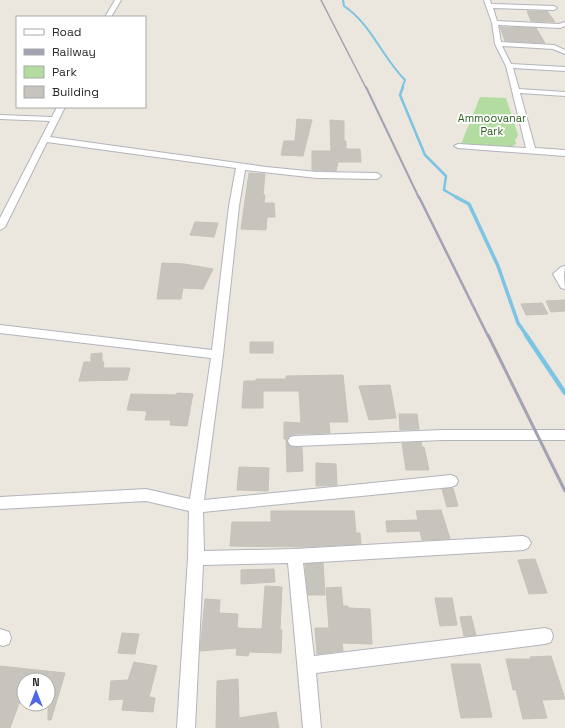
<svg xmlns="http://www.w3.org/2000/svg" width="565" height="728" font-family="'Space Grotesk',sans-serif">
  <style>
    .green { fill: #b3dca0 }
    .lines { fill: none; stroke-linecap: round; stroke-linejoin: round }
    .stream-far3 { stroke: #7cc4e3; stroke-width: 2 }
    .stream-far2 { stroke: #7cc4e3; stroke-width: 2.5 }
    .stream-far1 { stroke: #7cc4e3; stroke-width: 3.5 }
    .stream { stroke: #7cc4e3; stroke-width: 4.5 }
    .building { fill: #c7c4bd; stroke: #c6c2b8 }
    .street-casing { stroke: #b2b4bd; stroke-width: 2 }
    .street { fill: #fff; fill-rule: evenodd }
    .rail-far3 { stroke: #a1a3b3; stroke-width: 1.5 }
    .rail-far2 { stroke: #a1a3b3; stroke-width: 2 }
    .rail-far1 { stroke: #a1a3b3; stroke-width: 2.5 }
    .rail { stroke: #a1a3b3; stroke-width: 3 }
    .labels { text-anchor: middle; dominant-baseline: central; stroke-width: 3.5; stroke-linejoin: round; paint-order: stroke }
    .far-park-label { font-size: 11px; fill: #2d6121; stroke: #fff }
  </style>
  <rect width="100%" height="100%" fill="#ebe6de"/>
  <!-- green -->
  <polygon class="green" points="480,97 506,98 518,135 517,138 515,139 516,144 509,148 461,144"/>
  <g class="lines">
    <!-- stream-far3 -->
    <path class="stream-far3" d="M 343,0 L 344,6 C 371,24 382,57 405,80 L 402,88"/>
    <!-- stream-far2 -->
    <polyline class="stream-far2" points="403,87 400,95 425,155 446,176 444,190 458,198"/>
    <!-- stream-far1 -->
    <polyline class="stream-far1" points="456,197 469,204 498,266 518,323 527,336"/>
    <!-- stream -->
    <polyline class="stream" points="526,335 565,393"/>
  </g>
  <!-- building -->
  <g class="building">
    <polygon points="527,11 547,11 555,22 531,21"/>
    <polygon points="500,27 536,28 545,43 505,41"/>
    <polygon points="297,119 312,120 303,156 281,155 284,141 295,141"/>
    <polygon points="330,120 344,121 344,141 346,141 346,149 360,149 361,162 338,162 336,171 312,170 312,151 331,151"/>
    <polygon points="249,173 265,174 263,195 265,195 264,203 274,203 275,217 267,217 266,230 241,229"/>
    <polygon points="195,222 218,223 214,237 190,235"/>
    <polygon points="162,263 184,264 213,269 203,289 183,288 181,299 157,299"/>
    <polygon points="565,300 565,311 551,312 546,301"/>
    <polygon points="542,303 548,314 526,315 521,304"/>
    <rect x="250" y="342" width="23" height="11"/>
    <polygon points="102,353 102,362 104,362 103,368 130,368 127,380 79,381 84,362 91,362 91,354"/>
    <polygon points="343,375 348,422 329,422 330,433 295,434 289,436 287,440 289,446 302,447 303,471 287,472 286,439 284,439 284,422 301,423 299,391 263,391 263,408 242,408 244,381 256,381 256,379 286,379 286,376"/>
    <polygon points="390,385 396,418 369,420 359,386"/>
    <polygon points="177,393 193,394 187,426 170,425 171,420 145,420 147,411 127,410 131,394 176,395"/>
    <polygon points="399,414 417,414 419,429 400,430"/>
    <polygon points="421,442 422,447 424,447 429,470 406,470 402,443"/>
    <polygon points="316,463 336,464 337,485 316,486"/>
    <polygon points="239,467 269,468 268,491 237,490"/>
    <polygon points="453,488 458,506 447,507 442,489"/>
    <polygon points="441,510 450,539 422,540 420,531 387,532 386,521 418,520 416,511"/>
    <polygon points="271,511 354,511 356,533 360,533 361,544 302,547 230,546 232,522 271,522"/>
    <polygon points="535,559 547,593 529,594 518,560"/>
    <polygon points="323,563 325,595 308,595 305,564"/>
    <polygon points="274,569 275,582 241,584 241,570"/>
    <polygon points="265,586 282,587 280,630 282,630 281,653 249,652 248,656 236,655 237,648 200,651 205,599 220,600 219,613 238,614 237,628 262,629"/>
    <polygon points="341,587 343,606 348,606 348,608 370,609 372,644 342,643 343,651 317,654 315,628 329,628 326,588"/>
    <polygon points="435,598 452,598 457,625 440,626"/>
    <polygon points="471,616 476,635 464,636 460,617"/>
    <polygon points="122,633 139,634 135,654 118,653"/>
    <polygon points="551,656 565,699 542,700 547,718 523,719 516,690 513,690 506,659 531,659 530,657"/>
    <polygon points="134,662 157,666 149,697 155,698 153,712 122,710 124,699 109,700 111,681 128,680"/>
    <polygon points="451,664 480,664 492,717 461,718"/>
    <polygon points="0,666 65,673 51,720 48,720 48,680 24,680 24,699 21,698 10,728 0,728"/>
    <polygon points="238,679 239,718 276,712 279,728 216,728 217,681"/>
  </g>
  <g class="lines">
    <!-- street casing -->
    <g class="street-casing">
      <g id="street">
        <polygon points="115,0 121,0 111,17 105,17"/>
        <polygon points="484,0 490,0 491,4 554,6 557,8 554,10 493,8 497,21 559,24 565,22 565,26 560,28 498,25 501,42 554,45 565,50 565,54 553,49 502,46 511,64 565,67 565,71 513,68 519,89 565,92 565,96 520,93 535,148 565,150 565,156 458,148 454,146 458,144 526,148 506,66 495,44 492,23"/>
        <polygon points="57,107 65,107 50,137 266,167 317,172 377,173 381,176 377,179 317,178 245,170 239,206 223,355 204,500 451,475 456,477 458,481 456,485 451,487 203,512 204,551 295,549 523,536 528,538 531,543 528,548 523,550 303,563 314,656 545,628 551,630 553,636 551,642 545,644 316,673 321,728 303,728 288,563 203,565 195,728 177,728 188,558 189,511 146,501 0,509 0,497 146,489 190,499 211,358 0,333 0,325 212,350 229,206 236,168 47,142 5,227 0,230 0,218 50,121 0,119 0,115 52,117"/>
        <polygon points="565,266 564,275 565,289 561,288 553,274 561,267"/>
        <polygon points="443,430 565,430 565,440 443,440 295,446 290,445 288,441 290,437 295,436"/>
        <polygon points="0,629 9,632 11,638 9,644 3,646 0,645"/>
      </g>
    </g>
    <!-- street -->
    <use href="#street" class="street"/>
    <!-- rail-far3 -->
    <polyline class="rail-far3" points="321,0 366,88"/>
    <!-- rail-far2 -->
    <polyline class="rail-far2" points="366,87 419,198"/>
    <!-- rail-far1 -->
    <polyline class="rail-far1" points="419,197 488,336"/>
    <!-- rail -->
    <polyline class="rail" points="488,335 565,491"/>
  </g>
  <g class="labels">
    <!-- far-park labels -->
    <g class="far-park-label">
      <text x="492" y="118">Ammoovanar<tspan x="492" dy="13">Park</tspan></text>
    </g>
  </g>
  <!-- legend -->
  <rect x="16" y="16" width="130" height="92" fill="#ffffff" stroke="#aaaaaa"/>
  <rect x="24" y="29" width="20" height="6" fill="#ffffff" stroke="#aaaaaa"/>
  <text x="52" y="36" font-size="12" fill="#2b2b2b">Road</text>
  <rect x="24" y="49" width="20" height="6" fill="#a1a3b3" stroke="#aaaaaa"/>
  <text x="52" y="56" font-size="12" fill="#2b2b2b">Railway</text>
  <rect x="24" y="66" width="20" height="12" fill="#b3dca0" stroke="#aaaaaa"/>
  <text x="52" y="76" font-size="12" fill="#2b2b2b">Park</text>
  <rect x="24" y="86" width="20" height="12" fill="#c7c4bd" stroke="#aaaaaa"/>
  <text x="52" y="96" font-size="12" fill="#2b2b2b">Building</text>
  <!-- north arrow -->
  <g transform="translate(36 692)"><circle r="19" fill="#ffffff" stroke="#aaaaaa"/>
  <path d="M0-3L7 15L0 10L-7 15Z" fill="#4e66e8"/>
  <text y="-6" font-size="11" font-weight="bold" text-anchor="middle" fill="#2b2b2b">N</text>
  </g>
</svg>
